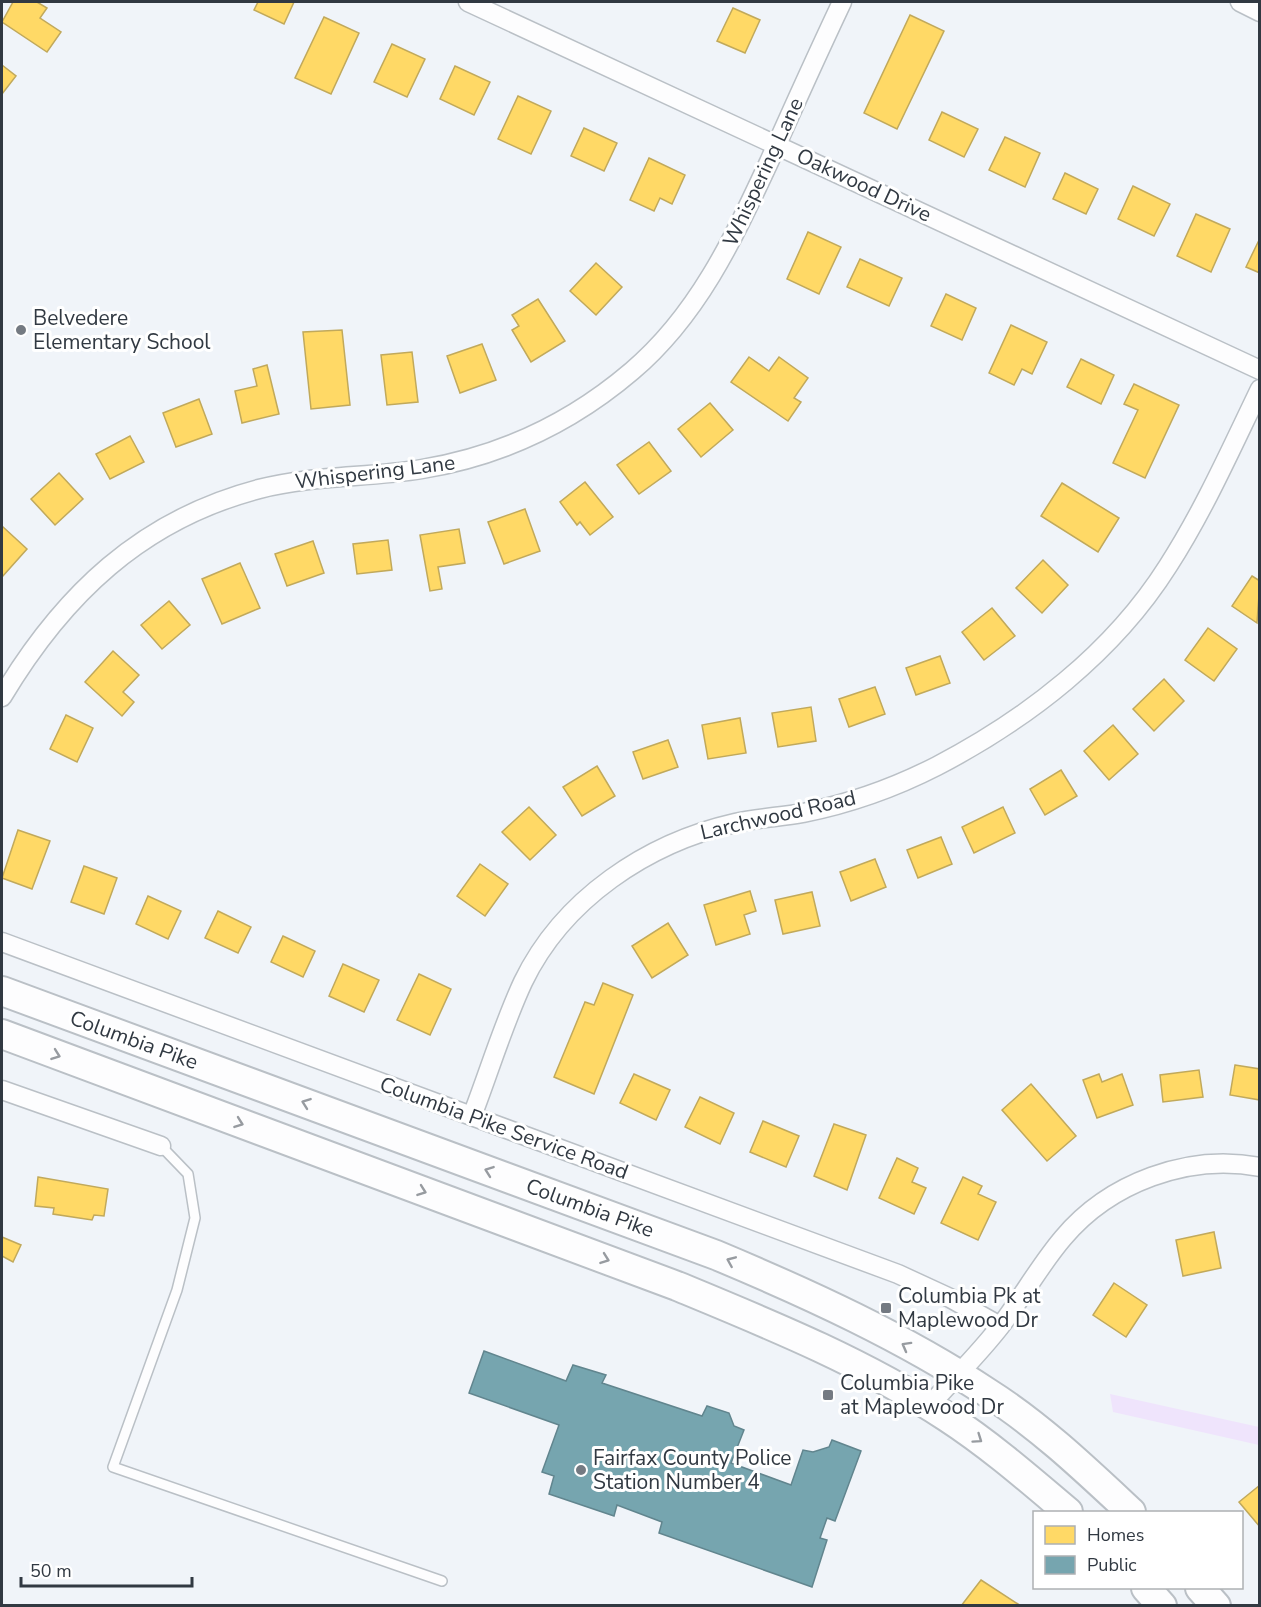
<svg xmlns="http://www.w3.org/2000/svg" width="1261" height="1607" font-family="'Nunito Sans',sans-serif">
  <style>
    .green { fill: #efe4fc }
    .homes { fill: #ffd966; stroke: #c1a95b; stroke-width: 1.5 }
    .public { fill: #76a5af; stroke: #61858e; stroke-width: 1.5 }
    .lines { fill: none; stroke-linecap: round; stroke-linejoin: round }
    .service-casing { stroke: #bac0c6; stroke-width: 12 }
    .minor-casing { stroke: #bac0c6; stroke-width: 21 }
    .primary-casing { stroke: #bac0c6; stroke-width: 32 }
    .service { stroke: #fdfdfe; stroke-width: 9 }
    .minor { stroke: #fdfdfe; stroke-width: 18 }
    .primary { stroke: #fdfdfe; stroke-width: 28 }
    .oneway { stroke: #979ba0 }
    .poi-dot { fill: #747a82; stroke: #fff; stroke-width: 2 }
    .labels { text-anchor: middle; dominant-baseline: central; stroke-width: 6; stroke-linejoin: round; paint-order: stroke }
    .street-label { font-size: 21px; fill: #313942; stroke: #fff }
    .poi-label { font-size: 21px; fill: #313942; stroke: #fff; text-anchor: start }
  </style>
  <rect width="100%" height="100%" fill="#f0f4f9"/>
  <!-- green -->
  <polygon class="green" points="1110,1394 1259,1427 1259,1445 1113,1412"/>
  <!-- homes -->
  <g class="homes">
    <polygon points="13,2 37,2 47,8 40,18 61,32 47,52 2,22"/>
    <polygon points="258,2 294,2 284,24 254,10"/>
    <polygon points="733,8 760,20 745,53 717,41"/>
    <polygon points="910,15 944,31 897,129 864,113"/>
    <polygon points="324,17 359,33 331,94 295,78"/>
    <polygon points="392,44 425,59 407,97 374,82"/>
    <polygon points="2,65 16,76 2,94"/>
    <polygon points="455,66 490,82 474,115 440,99"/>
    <polygon points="518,96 551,111 531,154 498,139"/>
    <polygon points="942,112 978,129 964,157 929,140"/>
    <polygon points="584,128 617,143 604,171 571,156"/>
    <polygon points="1005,137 1040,153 1025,187 989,170"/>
    <polygon points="649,158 685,175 672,204 660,198 654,211 630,200"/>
    <polygon points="1065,173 1098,189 1086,214 1053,199"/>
    <polygon points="1133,186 1170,204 1154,236 1118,219"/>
    <polygon points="1196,214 1230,229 1211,272 1177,256"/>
    <polygon points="808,232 841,247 819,294 787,279"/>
    <polygon points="1260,238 1260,273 1246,267"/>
    <polygon points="860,259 902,278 889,306 847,287"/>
    <polygon points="596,263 622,287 596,315 570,291"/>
    <polygon points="946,294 976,308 962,340 931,326"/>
    <polygon points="538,299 565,341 531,362 512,330 519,326 512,315"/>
    <polygon points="1011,325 1047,342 1032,374 1022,369 1014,385 989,373"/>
    <polygon points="342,330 350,405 311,409 303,332"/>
    <polygon points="482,344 496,380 460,393 447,356"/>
    <polygon points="412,352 418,402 387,405 381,355"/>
    <polygon points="749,357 769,371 779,357 808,378 794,398 801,402 788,421 731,382"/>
    <polygon points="1081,359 1114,375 1101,404 1067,387"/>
    <polygon points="267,365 279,414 242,423 235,391 257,386 253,369"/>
    <polygon points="1134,384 1179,405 1145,478 1113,463 1138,410 1124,404"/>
    <polygon points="199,399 212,434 176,447 163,413"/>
    <polygon points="710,403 733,430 701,457 678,429"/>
    <polygon points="130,436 144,462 110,479 96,454"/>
    <polygon points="649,442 671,471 639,494 617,465"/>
    <polygon points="59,473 83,499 55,525 31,499"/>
    <polygon points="585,482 613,517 590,535 580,522 577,525 560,502"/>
    <polygon points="1062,483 1119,518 1098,552 1041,516"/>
    <polygon points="525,509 540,551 504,564 488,522"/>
    <polygon points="2,526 27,549 2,577"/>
    <polygon points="459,529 465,563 438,567 442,589 430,591 420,535"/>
    <polygon points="388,540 392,570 357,574 353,544"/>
    <polygon points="313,541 324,573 287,586 275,554"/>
    <polygon points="1043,560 1068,585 1042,613 1016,588"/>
    <polygon points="240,563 260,608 222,624 202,579"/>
    <polygon points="1252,576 1260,581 1257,623 1232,606"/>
    <polygon points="169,601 190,625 162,649 141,625"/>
    <polygon points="992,608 1015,636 984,660 962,632"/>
    <polygon points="1208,628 1237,649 1214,681 1185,660"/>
    <polygon points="113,651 139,675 123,692 134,702 122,716 85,682"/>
    <polygon points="940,656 950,683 916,695 906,668"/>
    <polygon points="1164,679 1184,701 1154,731 1133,709"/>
    <polygon points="875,687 885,714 849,727 839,699"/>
    <polygon points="811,707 816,741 778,747 772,713"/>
    <polygon points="66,715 93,728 77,762 50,749"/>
    <polygon points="740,718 746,753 708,759 702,725"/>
    <polygon points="1113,725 1138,754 1109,780 1084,751"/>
    <polygon points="668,740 678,767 643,779 633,752"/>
    <polygon points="597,766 615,796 582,816 563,787"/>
    <polygon points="1061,770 1077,796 1045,815 1030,789"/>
    <polygon points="529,807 556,835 530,860 502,832"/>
    <polygon points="1003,807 1015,833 974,853 962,827"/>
    <polygon points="18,830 50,841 32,889 2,878"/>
    <polygon points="941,837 952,864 918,878 907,850"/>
    <polygon points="875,859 886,887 851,901 840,872"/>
    <polygon points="480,864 508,884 485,916 457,896"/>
    <polygon points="84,866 117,878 104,914 71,902"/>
    <polygon points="750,891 756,911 744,915 750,934 716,945 704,905"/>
    <polygon points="812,892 820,926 783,934 775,900"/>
    <polygon points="148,896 181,911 168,939 136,924"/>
    <polygon points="218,911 251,927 238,953 205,938"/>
    <polygon points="668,923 688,955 652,978 632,946"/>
    <polygon points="283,936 315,951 303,977 271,962"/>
    <polygon points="343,964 379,980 364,1012 329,996"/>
    <polygon points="419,974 451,989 430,1035 397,1020"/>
    <polygon points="603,983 633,995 594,1094 554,1077 585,1002 594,1005"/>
    <polygon points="1235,1065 1260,1069 1260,1100 1230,1095"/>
    <polygon points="1199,1070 1203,1097 1163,1102 1160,1075"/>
    <polygon points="634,1074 670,1090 656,1120 620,1103"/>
    <polygon points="1099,1074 1102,1082 1122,1074 1133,1105 1097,1118 1083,1080"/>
    <polygon points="1031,1084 1076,1136 1047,1161 1002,1110"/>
    <polygon points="700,1097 734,1113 720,1144 685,1127"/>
    <polygon points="763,1121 799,1136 786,1167 750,1152"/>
    <polygon points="834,1124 866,1135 847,1190 814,1176"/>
    <polygon points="897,1158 918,1168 912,1182 926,1188 914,1214 879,1198"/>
    <polygon points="38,1177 108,1189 104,1216 94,1215 92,1220 53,1214 54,1208 35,1206"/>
    <polygon points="963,1177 982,1186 978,1194 996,1202 978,1240 941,1223"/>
    <polygon points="1214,1232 1221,1268 1183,1276 1176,1240"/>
    <polygon points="2,1237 21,1245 13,1262 2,1256"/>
    <polygon points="1114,1283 1147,1305 1126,1337 1093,1315"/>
    <polygon points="1260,1485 1260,1527 1239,1502"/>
    <polygon points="981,1580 1021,1606 961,1606"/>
  </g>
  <!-- public -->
  <polygon class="public" points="484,1351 566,1381 573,1365 606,1375 602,1383 702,1416 707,1406 729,1413 734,1426 744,1430 731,1463 791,1485 803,1450 813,1452 829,1447 832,1440 861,1451 835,1521 827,1518 820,1538 827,1540 812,1587 659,1533 662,1522 617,1505 614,1516 549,1494 554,1476 542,1472 559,1425 469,1393"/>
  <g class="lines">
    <!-- service casing -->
    <g class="service-casing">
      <polyline id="service" points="161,1146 188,1174 195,1218 177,1290 113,1467 442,1581"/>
    </g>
    <!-- minor casing -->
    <g class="minor-casing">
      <g id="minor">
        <polyline points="468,2 1260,370"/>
        <polyline points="1240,2 1260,12"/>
        <path d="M 2,697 C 63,595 141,520 259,489 C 313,475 368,478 422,469 C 501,456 571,423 632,371 C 698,315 733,239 769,162 C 793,108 817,55 842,2"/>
        <polyline points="2,942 898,1274 950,1298 1000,1326"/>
        <polyline points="2,1090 161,1146"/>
        <path d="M 472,1116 C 489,1072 503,1025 523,982 C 563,899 647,843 735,823 C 757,818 780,817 803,813 C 848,804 896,787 937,766 C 1027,719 1113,653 1168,566 C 1204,510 1231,449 1260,389"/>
        <path d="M 929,1406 C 953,1379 980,1353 1002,1324 C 1023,1296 1040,1265 1063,1238 C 1109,1183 1188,1153 1260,1167"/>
      </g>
    </g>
    <!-- primary casing -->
    <g class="primary-casing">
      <g id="primary">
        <path d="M 2,991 L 716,1255 C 809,1294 903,1337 988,1393 C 1040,1426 1086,1470 1131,1512"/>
        <path d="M 2,1034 L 677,1286 C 769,1324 863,1362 947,1417 C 990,1445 1029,1479 1068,1512"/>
        <polyline points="1146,1588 1162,1606"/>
        <polyline points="1200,1588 1216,1606"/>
      </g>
    </g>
    <!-- service -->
    <use href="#service" class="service"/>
    <!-- minor -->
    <use href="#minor" class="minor"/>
    <!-- primary -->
    <use href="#primary" class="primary"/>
  </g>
  <!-- one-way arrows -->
  <defs><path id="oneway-chevron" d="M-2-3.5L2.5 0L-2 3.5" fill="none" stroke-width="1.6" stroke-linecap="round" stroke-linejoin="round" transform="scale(1.5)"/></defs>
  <g class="oneway">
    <use href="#oneway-chevron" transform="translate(56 1055) rotate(20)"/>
    <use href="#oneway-chevron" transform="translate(306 1103) rotate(-160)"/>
    <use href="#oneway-chevron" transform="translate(239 1123) rotate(20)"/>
    <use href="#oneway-chevron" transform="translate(489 1171) rotate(-160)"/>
    <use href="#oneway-chevron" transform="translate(422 1191) rotate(20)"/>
    <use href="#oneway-chevron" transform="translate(605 1259) rotate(20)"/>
    <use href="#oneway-chevron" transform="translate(731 1261) rotate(-157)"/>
    <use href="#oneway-chevron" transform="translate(906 1346) rotate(-151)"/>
    <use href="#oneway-chevron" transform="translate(978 1439) rotate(35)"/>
  </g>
  <!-- markers -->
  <g class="poi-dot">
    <circle cx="21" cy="330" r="6"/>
    <rect x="880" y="1302" width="12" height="12" rx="3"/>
    <rect x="822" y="1389" width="12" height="12" rx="3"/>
    <circle cx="581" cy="1470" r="6"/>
  </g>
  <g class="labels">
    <!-- street labels -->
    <g class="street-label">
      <text transform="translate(763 172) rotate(-65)">Whispering Lane</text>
      <text transform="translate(864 185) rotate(25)">Oakwood Drive</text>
      <text transform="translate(375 472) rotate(-7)">Whispering Lane</text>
      <text transform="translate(778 815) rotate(-13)">Larchwood Road</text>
      <text transform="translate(134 1040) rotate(20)">Columbia Pike</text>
      <text transform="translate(504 1128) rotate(20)">Columbia Pike Service Road</text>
      <text transform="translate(590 1208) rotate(20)">Columbia Pike</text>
    </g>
    <!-- poi labels -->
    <g class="poi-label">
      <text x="33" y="318">Belvedere<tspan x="33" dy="24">Elementary School</tspan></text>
      <text x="898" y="1296">Columbia Pk at<tspan x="898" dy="24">Maplewood Dr</tspan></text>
      <text x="840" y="1383">Columbia Pike<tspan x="840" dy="24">at Maplewood Dr</tspan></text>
      <text x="593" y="1458">Fairfax County Police<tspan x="593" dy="24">Station Number 4</tspan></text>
    </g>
  </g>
  <!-- border -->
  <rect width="1261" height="1607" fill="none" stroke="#313942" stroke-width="6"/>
  <!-- legend -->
  <rect x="1033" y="1511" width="210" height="78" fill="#ffffff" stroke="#adb0b3" stroke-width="1.5"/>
  <rect x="1045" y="1526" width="30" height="18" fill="#ffd966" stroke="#adb0b3" stroke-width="1.5"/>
  <text x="1087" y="1541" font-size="18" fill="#313942">Homes</text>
  <rect x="1045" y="1556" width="30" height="18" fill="#76a5af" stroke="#adb0b3" stroke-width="1.5"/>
  <text x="1087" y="1571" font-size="18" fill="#313942">Public</text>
  <!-- scale -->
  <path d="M21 1577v9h171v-9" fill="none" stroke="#313942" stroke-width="3"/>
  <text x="30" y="1577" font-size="18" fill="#313942" stroke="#ffffff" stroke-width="4.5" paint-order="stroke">50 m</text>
</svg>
